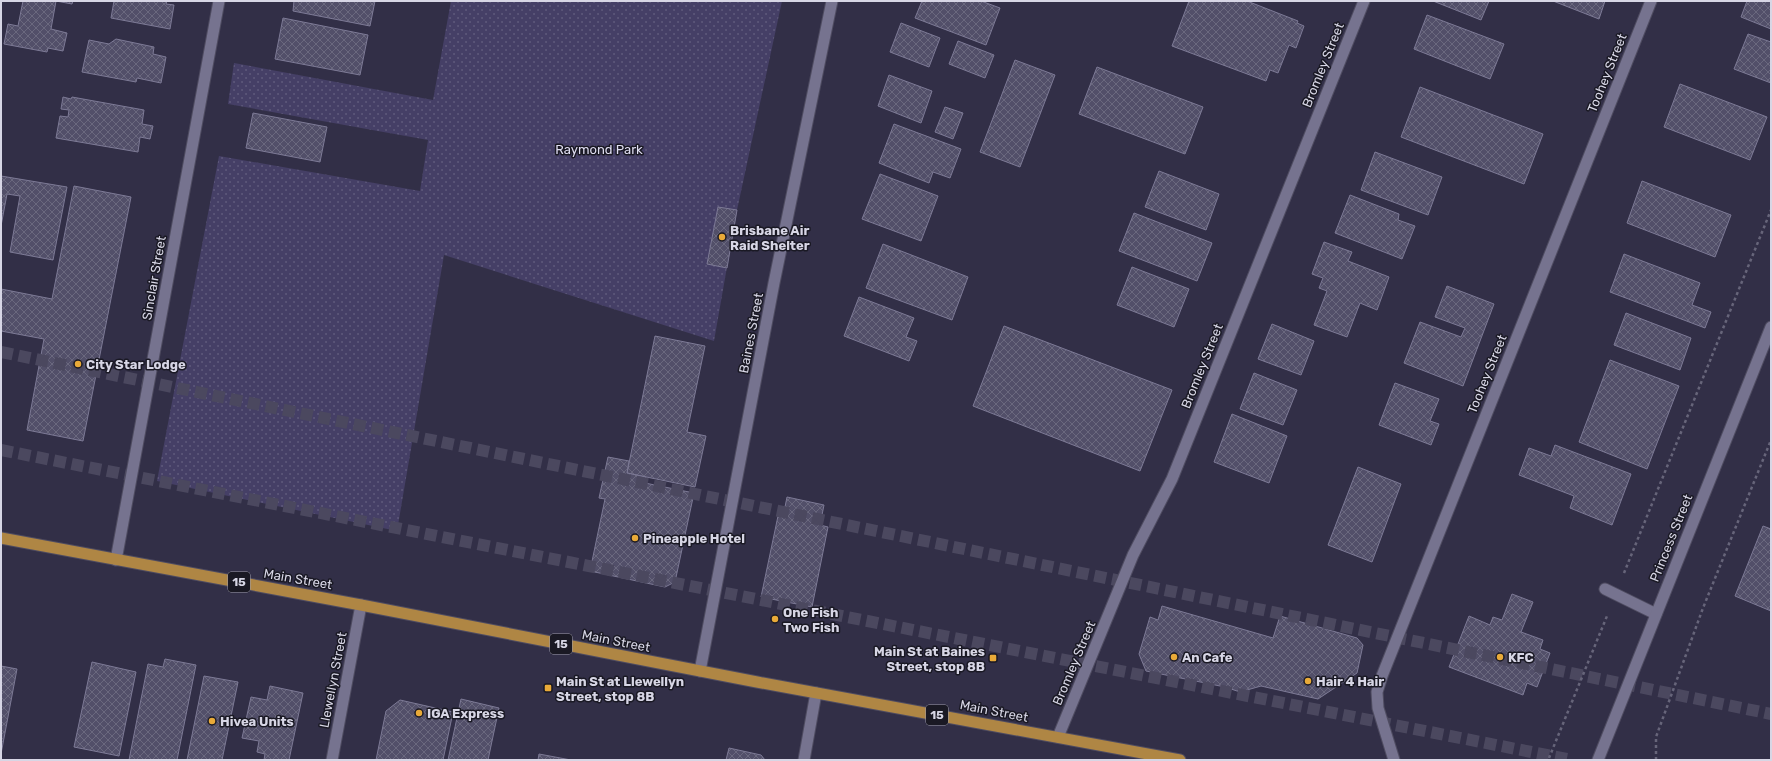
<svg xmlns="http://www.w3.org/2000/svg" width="1772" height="761" font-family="Rubik,sans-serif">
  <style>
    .park { fill: url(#park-dots) }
    .building { fill: url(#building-cross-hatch); stroke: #7d7a96 }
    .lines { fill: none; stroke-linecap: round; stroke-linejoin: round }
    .motorway-tunnel { stroke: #4b485f; stroke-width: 12; stroke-dasharray: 12 6; stroke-linecap: butt }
    .service-casing { stroke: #4f4c61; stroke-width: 13 }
    .minor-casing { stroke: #4f4c61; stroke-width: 13 }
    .tertiary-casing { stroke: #4f4c61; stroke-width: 13 }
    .trunk-casing { stroke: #4f4c61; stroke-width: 13 }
    .path { stroke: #67657a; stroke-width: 2.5; stroke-dasharray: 3 3; stroke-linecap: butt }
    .service { stroke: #76738f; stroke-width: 11 }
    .minor { stroke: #76738f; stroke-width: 11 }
    .tertiary { stroke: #76738f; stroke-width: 11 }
    .trunk { stroke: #af8644; stroke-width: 11 }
    .poi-dot { fill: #e9aa38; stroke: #1a1924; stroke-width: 1.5 }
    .labels { text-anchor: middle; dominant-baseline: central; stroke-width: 3; stroke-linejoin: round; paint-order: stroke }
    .shield { fill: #1a1924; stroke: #9e9dab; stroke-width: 1 }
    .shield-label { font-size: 12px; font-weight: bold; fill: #d7d6e5 }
    .street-label { font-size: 13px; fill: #d7d6e5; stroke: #1a1924 }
    .park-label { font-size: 13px; fill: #dfddf1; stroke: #1a1924 }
    .poi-label { font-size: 13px; font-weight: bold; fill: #d7d6e5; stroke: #1a1924; text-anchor: start }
  </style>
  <defs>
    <pattern id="park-dots" width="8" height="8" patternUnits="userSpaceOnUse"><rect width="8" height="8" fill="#453f66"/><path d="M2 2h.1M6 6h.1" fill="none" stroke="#5f5a7c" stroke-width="1.8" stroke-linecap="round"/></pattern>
    <pattern id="building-cross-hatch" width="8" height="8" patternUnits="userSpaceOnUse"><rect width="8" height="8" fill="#524f69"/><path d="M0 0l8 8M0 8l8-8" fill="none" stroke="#6a687e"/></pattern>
  </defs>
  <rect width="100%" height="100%" fill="#322f47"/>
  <!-- park -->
  <polygon class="park" points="451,1 782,1 737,210 714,341 444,255 397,531 157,481 219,156 420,191 428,140 228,104 234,63 433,100"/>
  <!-- building -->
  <g class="building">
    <polygon points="23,1 73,1 72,4 56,1 51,29 67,33 63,51 48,48 47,52 4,44 8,24 18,26"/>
    <polygon points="114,1 167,1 166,4 174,5 170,29 111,18"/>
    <polygon points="294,1 375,1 370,26 293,11"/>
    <polygon points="922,1 981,1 1000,8 986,45 915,18"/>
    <polygon points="1189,1 1247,1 1298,21 1297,23 1304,26 1296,48 1289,45 1278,73 1270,70 1266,81 1172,46"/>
    <polygon points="1433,1 1489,1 1481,20"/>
    <polygon points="1553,1 1605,1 1599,19"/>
    <polygon points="1747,1 1771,1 1771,29 1741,17"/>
    <polygon points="1427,15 1504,44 1490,79 1414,49"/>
    <polygon points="283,18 368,35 360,75 275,59"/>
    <polygon points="901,23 940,38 929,67 890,52"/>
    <polygon points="1748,34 1771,42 1771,83 1734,69"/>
    <polygon points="116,39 154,47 153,54 166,57 161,83 137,78 136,82 82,72 89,40 109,44"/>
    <polygon points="958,41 994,55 985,78 949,64"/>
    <polygon points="1015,60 1055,75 1020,167 980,152"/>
    <polygon points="1097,67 1203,107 1185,154 1079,114"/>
    <polygon points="889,75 932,91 921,123 878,106"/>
    <polygon points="1680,84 1767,117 1750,160 1664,127"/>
    <polygon points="1420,87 1543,134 1524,184 1401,137"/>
    <polygon points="63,97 71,99 72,97 144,110 142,124 153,126 150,139 140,137 138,152 56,138 60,116 68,117 69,110 61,109"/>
    <polygon points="945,107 963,113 953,139 935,132"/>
    <polygon points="253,113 327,127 320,162 246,148"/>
    <polygon points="894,124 961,149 950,178 933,172 929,183 879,163"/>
    <polygon points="1375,152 1442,177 1428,215 1361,190"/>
    <polygon points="1159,171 1219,194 1206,230 1145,207"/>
    <polygon points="880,174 938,196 921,241 862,219"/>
    <polygon points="1,176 67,187 53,260 10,252 20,196 7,194 1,226"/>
    <polygon points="1642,181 1731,215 1715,257 1627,223"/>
    <polygon points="74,186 131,197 83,441 27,430 44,339 1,331 1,289 52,299"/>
    <polygon points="1350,195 1399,214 1398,220 1415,226 1402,259 1335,233"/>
    <polygon points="718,207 737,210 727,268 707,264"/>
    <polygon points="1134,213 1212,243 1197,281 1119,251"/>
    <polygon points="1324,242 1352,252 1348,261 1389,277 1377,310 1360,303 1347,337 1314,325 1327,291 1319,288 1323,278 1312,274"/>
    <polygon points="883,244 968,277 952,320 866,288"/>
    <polygon points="1624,254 1700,283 1692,305 1711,312 1705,328 1610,292"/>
    <polygon points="1132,267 1189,289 1174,327 1117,305"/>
    <polygon points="1447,286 1494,304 1463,386 1404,363 1420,322 1461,337 1465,328 1435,317"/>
    <polygon points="859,297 914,318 906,337 917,341 909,361 844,336"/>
    <polygon points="1626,313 1691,338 1680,370 1614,345"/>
    <polygon points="1272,324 1314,341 1301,375 1258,359"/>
    <polygon points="1004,326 1172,390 1140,471 973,406"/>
    <polygon points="655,336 705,346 687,432 706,436 695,487 627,473"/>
    <polygon points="1610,360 1679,386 1647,469 1579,442"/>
    <polygon points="1254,373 1297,390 1283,425 1240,409"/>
    <polygon points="1395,383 1439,399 1430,421 1439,424 1431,445 1379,425"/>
    <polygon points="1232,414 1287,436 1269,483 1214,462"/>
    <polygon points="1555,445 1631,474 1612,525 1570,508 1574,496 1519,475 1529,448 1551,456"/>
    <polygon points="608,457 629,461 627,473 646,477 645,483 694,493 675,582 665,587 590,571 605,499 599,498"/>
    <polygon points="1358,467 1401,484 1372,562 1328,545"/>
    <polygon points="787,497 824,505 820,525 828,527 812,607 761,597 778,516 783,517"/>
    <polygon points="1763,526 1771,529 1771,611 1735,596"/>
    <polygon points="1512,594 1533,602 1521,632 1543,640 1540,649 1550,653 1537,687 1527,683 1523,695 1449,667 1469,616 1490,625 1493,617 1502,620"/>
    <polygon points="1162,606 1273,638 1280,616 1357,638 1363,645 1357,673 1318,699 1261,686 1240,692 1225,687 1146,671 1139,654 1150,617 1158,620"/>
    <polygon points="165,659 196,665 177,760 129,760 148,664 163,667"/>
    <polygon points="92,662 136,672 119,756 74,747"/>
    <polygon points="1,666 17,669 1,754"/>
    <polygon points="204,676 238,682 222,760 187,760"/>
    <polygon points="270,686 303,693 289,760 264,760 265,754 257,752 259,741 242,738 251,697 267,700"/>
    <polygon points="461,699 499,708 488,760 448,760"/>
    <polygon points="400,700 453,712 443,760 376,760 386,711"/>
    <polygon points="729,748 761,755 765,760 726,760"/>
    <polygon points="539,754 571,760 538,760"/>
  </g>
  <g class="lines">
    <!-- motorway-tunnel -->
    <g class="motorway-tunnel">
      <polyline points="1,352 1771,714"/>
      <polyline points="1,450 1572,760"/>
    </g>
    <!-- service casing -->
    <g class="service-casing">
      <polyline id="service" points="1605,589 1656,614"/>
    </g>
    <!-- minor casing -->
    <g class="minor-casing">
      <g id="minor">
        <polyline points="116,560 219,1"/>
        <polyline points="1058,737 1133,555 1172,479 1364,1"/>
        <polyline points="332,760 361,605"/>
        <polyline points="804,760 816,693"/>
        <polyline points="1394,760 1378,708 1377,692 1382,676 1651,1"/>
      </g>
    </g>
    <!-- tertiary casing -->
    <g class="tertiary-casing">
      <g id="tertiary">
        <polyline points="700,671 774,283 832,1"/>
        <polyline points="1598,760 1771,327"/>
      </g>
    </g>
    <!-- trunk casing -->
    <g class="trunk-casing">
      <polyline id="trunk" points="1,538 361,605 757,682 1180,760"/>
    </g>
    <!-- path -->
    <g class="path">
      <polyline points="1624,573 1771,210"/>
      <polyline points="1549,758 1607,616"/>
      <polyline points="1656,760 1656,737 1703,608 1771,440"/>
    </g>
    <!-- service -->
    <use href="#service" class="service"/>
    <!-- minor -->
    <use href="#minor" class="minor"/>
    <!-- tertiary -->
    <use href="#tertiary" class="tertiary"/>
    <!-- trunk -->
    <use href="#trunk" class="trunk"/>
  </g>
  <!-- markers -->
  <g class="poi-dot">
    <circle cx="722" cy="237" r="4"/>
    <circle cx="78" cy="364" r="4"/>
    <circle cx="635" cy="538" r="4"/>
    <circle cx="775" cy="619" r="4"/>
    <circle cx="1174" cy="657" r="4"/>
    <circle cx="1500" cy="657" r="4"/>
    <rect x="989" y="654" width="8" height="8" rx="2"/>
    <circle cx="1308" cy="681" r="4"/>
    <rect x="544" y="684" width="8" height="8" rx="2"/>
    <circle cx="419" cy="713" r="4"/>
    <circle cx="212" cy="721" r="4"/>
  </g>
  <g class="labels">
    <!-- shield labels -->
    <g class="shield">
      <rect x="228" y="572" width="22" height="20" rx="3"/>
      <rect x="550" y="634" width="22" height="20" rx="3"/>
      <rect x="926" y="705" width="22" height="20" rx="3"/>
    </g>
    <g class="shield-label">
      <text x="239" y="582">15</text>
      <text x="561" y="644">15</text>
      <text x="937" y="715">15</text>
    </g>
    <!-- street labels -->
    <g class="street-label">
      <text transform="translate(1323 65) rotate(-68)">Bromley Street</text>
      <text transform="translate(1607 73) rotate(-68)">Toohey Street</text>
      <text transform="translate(154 278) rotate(-80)">Sinclair Street</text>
      <text transform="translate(751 333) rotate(-79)">Baines Street</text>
      <text transform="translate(1202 366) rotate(-68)">Bromley Street</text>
      <text transform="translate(1487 374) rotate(-68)">Toohey Street</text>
      <text transform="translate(1671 538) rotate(-68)">Princess Street</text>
      <text transform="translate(298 579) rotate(10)">Main Street</text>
      <text transform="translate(616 641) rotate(11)">Main Street</text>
      <text transform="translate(1074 663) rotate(-67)">Bromley Street</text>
      <text transform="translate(333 680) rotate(-79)">Llewellyn Street</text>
      <text transform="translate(994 711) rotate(11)">Main Street</text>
    </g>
    <!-- park labels -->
    <g class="park-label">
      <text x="599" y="149">Raymond Park</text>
    </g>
    <!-- poi labels -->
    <g class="poi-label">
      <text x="730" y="230">Brisbane Air<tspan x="730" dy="15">Raid Shelter</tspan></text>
      <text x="86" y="364">City Star Lodge</text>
      <text x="643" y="538">Pineapple Hotel</text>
      <text x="783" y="612">One Fish<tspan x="783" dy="15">Two Fish</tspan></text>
      <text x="985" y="651" text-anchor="end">Main St at Baines<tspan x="985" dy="15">Street, stop 8B</tspan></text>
      <text x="1182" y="657">An Cafe</text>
      <text x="1508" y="657">KFC</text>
      <text x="556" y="681">Main St at Llewellyn<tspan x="556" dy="15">Street, stop 8B</tspan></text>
      <text x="1316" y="681">Hair 4 Hair</text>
      <text x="427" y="713">IGA Express</text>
      <text x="220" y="721">Hivea Units</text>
    </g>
  </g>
  <!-- border -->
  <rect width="1772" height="761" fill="none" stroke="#d7d6e5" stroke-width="4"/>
</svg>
